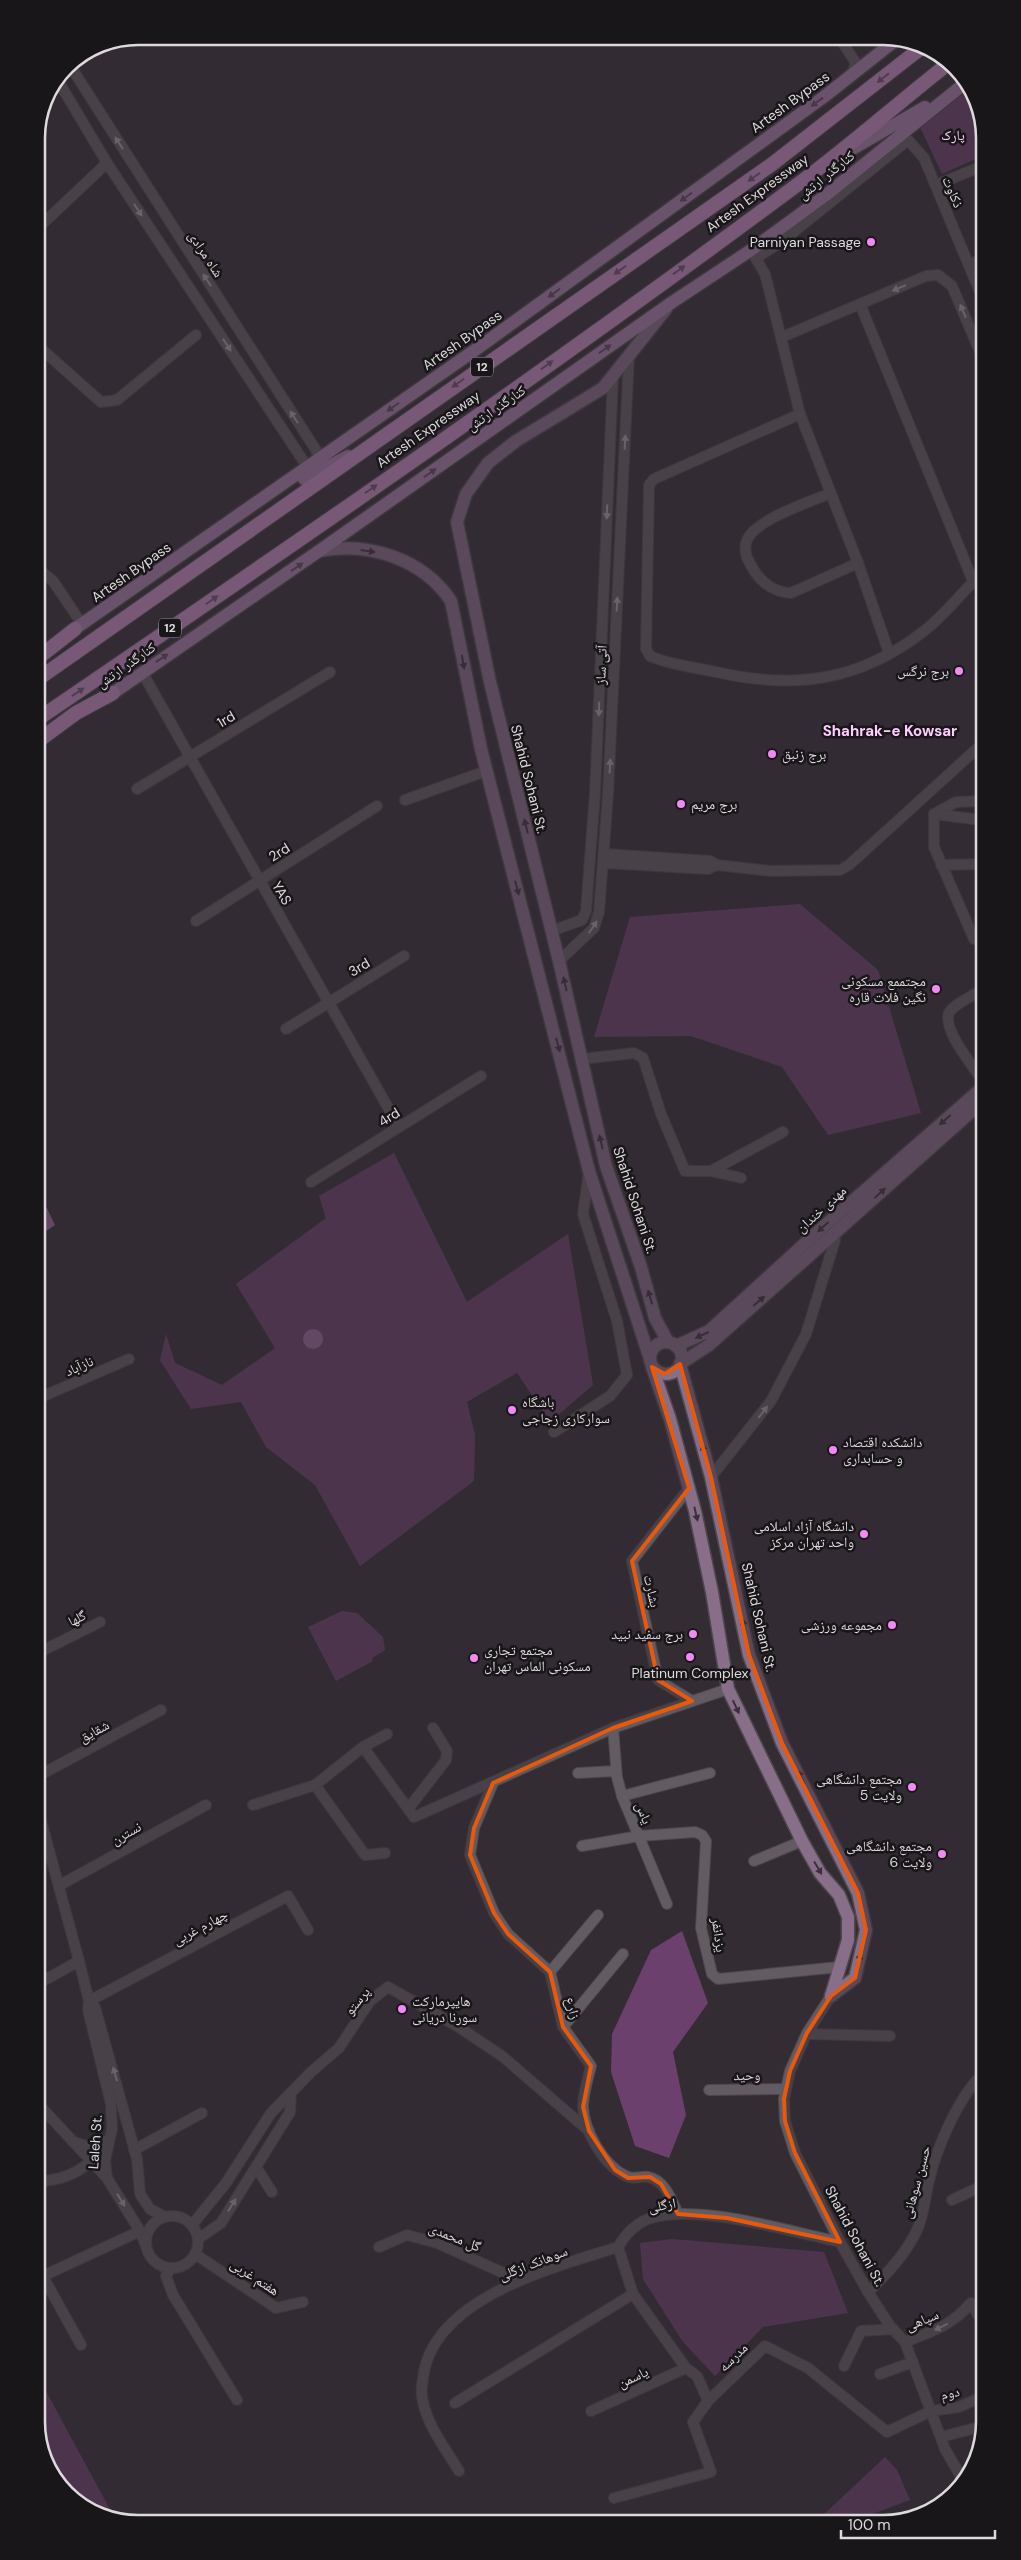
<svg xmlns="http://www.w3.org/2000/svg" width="1021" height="2560" font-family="'DM Sans','Noto Naskh Arabic',sans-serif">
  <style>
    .green { fill: #6b406c }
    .water { fill: #9e6a9f }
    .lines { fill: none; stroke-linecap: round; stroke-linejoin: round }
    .minor-casing { stroke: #4d484d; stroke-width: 12 }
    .secondary-casing { stroke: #4d484d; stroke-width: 15 }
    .primary-casing { stroke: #4d484d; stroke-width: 15 }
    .trunk-casing { stroke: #4d484d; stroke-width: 16 }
    .minor { stroke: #625b62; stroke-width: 10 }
    .secondary { stroke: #896e89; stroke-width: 12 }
    .primary { stroke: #b082b1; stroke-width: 12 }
    .trunk { stroke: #ca8fcb; stroke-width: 14 }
    .oneway { fill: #725272 }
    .oneway2 { fill: #5d475d }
    .oneway3 { fill: #aca7ac }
    .oneway4 { fill: #3b303b }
    .marked { fill: none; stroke: #e8590c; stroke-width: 4; stroke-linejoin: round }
    .poi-dot { fill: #f18af4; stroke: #191619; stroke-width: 2 }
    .labels { text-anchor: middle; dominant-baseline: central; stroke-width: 5; stroke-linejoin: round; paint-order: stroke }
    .shield { fill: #191619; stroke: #a29ea2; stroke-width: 1 }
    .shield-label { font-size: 12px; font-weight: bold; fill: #ddd9dd }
    .street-label { font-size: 14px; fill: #ddd9dd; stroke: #191619 }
    .park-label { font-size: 14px; fill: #fbcefb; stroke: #191619 }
    .poi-label { font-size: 14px; fill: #ddd9dd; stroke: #191619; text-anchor: end }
    .neighbourhood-label { font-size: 15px; font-weight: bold; fill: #fdcefd; stroke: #191619 }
    .rim { fill: none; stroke: #ddd9dd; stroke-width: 2.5 }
  </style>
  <rect width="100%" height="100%" fill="#332c33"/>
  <!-- green -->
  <g class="green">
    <polygon points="968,89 979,106 980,157 942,174 920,127"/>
    <polygon points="800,904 878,970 921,1113 828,1135 782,1067 691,1036 594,1037 630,917"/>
    <polygon points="394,1153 467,1302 568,1234 593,1385 550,1422 517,1373 467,1402 475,1435 474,1481 360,1566 315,1485 266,1447 241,1402 191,1409 160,1360 166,1334 175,1363 222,1385 275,1348 236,1284 326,1218 319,1196"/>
    <polygon points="342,1611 357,1613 383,1637 385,1650 372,1658 373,1661 336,1681 308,1627"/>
    <polygon points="682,1931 708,2003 673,2052 686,2115 669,2158 635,2146 611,2072 612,2034 651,1950"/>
    <polygon points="672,2239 824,2252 848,2313 763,2327 715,2376 683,2342 643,2279 640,2243"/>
    <polygon points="41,2382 114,2517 76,2503 42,2454"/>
    <polygon points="885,2457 897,2470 910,2500 859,2519 819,2519"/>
  </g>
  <!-- water -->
  <g class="water">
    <polygon points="39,1192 55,1225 39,1236"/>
    <circle cx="313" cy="1339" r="10"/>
  </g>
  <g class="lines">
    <!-- minor casing -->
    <g class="minor-casing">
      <g id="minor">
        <polyline points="838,36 856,63 852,74"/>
        <polyline points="69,64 321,458"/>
        <polyline points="57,79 107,163 308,468"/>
        <polyline points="936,185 980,167"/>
        <polyline points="37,229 107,163"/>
        <polyline points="751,250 765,274 800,414 858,563 889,653"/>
        <polyline points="756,258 781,242 908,140 924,158 980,292"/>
        <polyline points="969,265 980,260"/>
        <polyline points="860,304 973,581"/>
        <polyline points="782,337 926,276 938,275 952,286 980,352"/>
        <polyline points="37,345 101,402 117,400 196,335"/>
        <path d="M 800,414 L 654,479 L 649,485 L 646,649 L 650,656 C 670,665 694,667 716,672 C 795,690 860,681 924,631 C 945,615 962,592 981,574"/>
        <path d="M 831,493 C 810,502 756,519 747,540 C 742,552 749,562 755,572 C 764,585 775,592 791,593 L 858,563"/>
        <polyline points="37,568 53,581 82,624"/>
        <polyline points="142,672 399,1127"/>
        <polyline points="137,789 330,672"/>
        <polyline points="405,800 486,771"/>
        <polyline points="934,814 934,847 974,939"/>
        <polyline points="934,814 956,802 981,801"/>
        <polyline points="934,814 981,820"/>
        <polyline points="605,854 710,861 717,865 771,871 840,870 849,865 981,745"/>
        <polyline points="605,863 708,869 717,865"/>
        <polyline points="941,865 981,864"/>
        <polyline points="196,921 377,806"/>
        <polyline points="551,931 582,920 586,911 595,793 613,376"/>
        <polyline points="559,961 594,928 599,912 608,794 629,355"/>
        <path d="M 981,990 C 973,996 954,1004 949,1013 C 942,1029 973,1066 982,1080"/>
        <polyline points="286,1029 404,956"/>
        <polyline points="582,1059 634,1053 643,1058 661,1114 685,1171 711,1171 783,1132"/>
        <polyline points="711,1171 741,1178"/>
        <polyline points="311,1182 481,1076"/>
        <polyline points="39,1398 129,1359"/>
        <polyline points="554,1432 610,1396 627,1375 617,1321 583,1214 589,1172"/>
        <polyline points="711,1477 771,1401 806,1334 835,1240"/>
        <polyline points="689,1488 632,1561 658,1680 692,1701"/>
        <polyline points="40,1652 100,1622"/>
        <polyline points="613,1728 617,1777 622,1796 667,1904"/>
        <polyline points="363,1747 414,1817 613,1728 728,1689"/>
        <polyline points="578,1773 616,1771"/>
        <polyline points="40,1775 161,1710"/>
        <path d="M 493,1783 L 474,1828 L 470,1855 L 494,1913 L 508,1934 L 550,1972 L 563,2027 L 591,2066 C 588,2078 583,2094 583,2107 C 584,2131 604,2166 626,2176 C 633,2180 641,2176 648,2177 C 665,2180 672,2201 678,2214"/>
        <polyline points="315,1785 365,1855 385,1853"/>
        <polyline points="622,1796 710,1773"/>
        <polyline points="253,1805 315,1785 363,1747 387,1734"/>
        <polyline points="408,1809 446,1760 447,1751 433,1728"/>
        <polyline points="40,1817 79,1961 89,2001 88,2010 111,2104 112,2129 105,2160 107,2178 140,2231 146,2246"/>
        <polyline points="582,1846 639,1836 695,1832 702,1835 706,1841 701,1928 712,1974 718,1979 839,1967"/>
        <polyline points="754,1861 802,1841"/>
        <polyline points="60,1885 206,1805"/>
        <polyline points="550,1972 598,1915"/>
        <polyline points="41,1982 79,1961"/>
        <polyline points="831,1996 807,2033 790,2071 784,2099 785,2121 795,2153 840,2242 868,2292 890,2326 905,2342 945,2449 964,2482"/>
        <polyline points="89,2001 288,1896 308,1930"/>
        <polyline points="89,2001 95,2007 137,2159 140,2194 150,2209 165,2217"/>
        <polyline points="563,2027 623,1954"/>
        <polyline points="807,2034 890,2036"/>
        <polyline points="709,2090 786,2089"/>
        <polyline points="41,2107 106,2177"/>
        <polyline points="74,2142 95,2149 104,2144"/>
        <polyline points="134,2150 202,2113"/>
        <polyline points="256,2167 272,2192"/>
        <path d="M 41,2181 C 69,2180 93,2166 106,2141"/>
        <polyline points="952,2200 984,2185"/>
        <circle cx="172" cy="2242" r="26"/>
        <polyline points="192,2225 226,2183 271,2113 311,2072 339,2048 370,2001 388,1987 457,2026 502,2056 589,2131"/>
        <polyline points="198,2239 221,2223 290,2112 291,2093"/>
        <polyline points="379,2247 407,2235 437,2243 519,2280"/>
        <polyline points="195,2254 276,2308 303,2302"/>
        <polyline points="170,2269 166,2276 173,2295 237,2400"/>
        <polyline points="41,2273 81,2345"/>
        <polyline points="43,2276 140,2231"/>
        <path d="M 868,2292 C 887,2274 906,2254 917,2230 C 924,2215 925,2197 929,2181 C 936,2149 959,2095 984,2073"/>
        <path d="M 905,2342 C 933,2331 951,2326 971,2303 L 981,2320 L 985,2321"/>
        <polyline points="844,2366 861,2331 893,2329"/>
        <polyline points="880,2374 913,2362"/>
        <path d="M 708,2401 L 697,2376 L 686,2368 L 633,2294 L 618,2247 C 625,2235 635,2224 648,2219 C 696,2202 790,2232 840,2242"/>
        <polyline points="455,2403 633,2294"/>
        <polyline points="591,2411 686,2368"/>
        <polyline points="941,2437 983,2426"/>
        <path d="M 459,2471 C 445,2448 426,2424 422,2397 C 421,2391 422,2384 423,2378 C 432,2298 554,2267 618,2247"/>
        <polyline points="614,2498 711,2472 693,2422 708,2401 765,2346 808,2368 887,2432 931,2411 959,2407 975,2400"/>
      </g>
    </g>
    <!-- secondary casing -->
    <g class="secondary-casing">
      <g id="secondary">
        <polyline points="666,309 603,388 516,441 488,463 466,494 457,522 490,682 559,961 606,1166 641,1267 655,1318 668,1342"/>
        <path d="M 319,551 C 368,541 423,559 451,601 L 481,749 L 589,1171 L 650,1359"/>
        <circle cx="666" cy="1358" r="16"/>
        <polyline points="676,1346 709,1331 823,1227 982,1088"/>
        <polyline points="652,1367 670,1419 695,1511 712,1592 728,1689 802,1841 820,1873 839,1895 848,1917 848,1940 831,1996"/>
        <polyline points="831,1996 855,1978 866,1930 858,1893 782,1743 749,1655 711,1477 680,1364 709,1345 982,1102"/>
      </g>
    </g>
    <!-- primary casing -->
    <g class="primary-casing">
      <g id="primary">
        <polyline points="847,152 925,107"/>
        <polyline points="304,479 348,456"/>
        <polyline points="66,635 478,348 825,96 897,39"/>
        <polyline points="106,698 319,551 671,303 751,250 826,195 964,84"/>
      </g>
    </g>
    <!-- trunk casing -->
    <g class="trunk-casing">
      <g id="trunk">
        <polyline points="38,658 75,629"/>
        <polyline points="38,679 771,165 921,48"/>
        <path d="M 38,719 C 299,541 560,362 813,173 C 859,138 903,99 949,63"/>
        <polyline points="38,741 76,713 113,693"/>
      </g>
    </g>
    <!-- minor -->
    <use href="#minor" class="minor"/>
    <!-- secondary -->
    <use href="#secondary" class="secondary"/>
    <!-- primary -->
    <use href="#primary" class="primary"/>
    <!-- trunk -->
    <use href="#trunk" class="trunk"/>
  </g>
  <!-- one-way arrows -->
  <defs><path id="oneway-solid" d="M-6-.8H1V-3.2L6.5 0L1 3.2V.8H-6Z" transform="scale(1.25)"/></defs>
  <g class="oneway">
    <use href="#oneway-solid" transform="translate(883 78) rotate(142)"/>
    <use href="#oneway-solid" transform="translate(754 177) rotate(145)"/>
    <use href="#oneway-solid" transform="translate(620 270) rotate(145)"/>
    <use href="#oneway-solid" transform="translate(679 270) rotate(-36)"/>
    <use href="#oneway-solid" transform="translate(547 365) rotate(-36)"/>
    <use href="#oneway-solid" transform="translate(458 383) rotate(145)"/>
    <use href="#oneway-solid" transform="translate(371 489) rotate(-35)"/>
    <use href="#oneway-solid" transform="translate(212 600) rotate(-35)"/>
    <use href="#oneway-solid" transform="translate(78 692) rotate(-34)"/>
  </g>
  <g class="oneway2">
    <use href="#oneway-solid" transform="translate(817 102) rotate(144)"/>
    <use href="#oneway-solid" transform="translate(686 197) rotate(144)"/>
    <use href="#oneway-solid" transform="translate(554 293) rotate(144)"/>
    <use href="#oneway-solid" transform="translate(605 349) rotate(-35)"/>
    <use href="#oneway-solid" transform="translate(393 407) rotate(145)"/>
    <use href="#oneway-solid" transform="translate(430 473) rotate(-35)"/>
    <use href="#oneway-solid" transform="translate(297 567) rotate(-34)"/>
    <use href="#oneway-solid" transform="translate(162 658) rotate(-34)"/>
  </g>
  <g class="oneway3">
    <use href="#oneway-solid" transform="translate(119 143) rotate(-123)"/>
    <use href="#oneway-solid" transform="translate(138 210) rotate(57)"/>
    <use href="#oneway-solid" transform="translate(207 280) rotate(-123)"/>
    <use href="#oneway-solid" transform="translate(899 288) rotate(157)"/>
    <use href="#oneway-solid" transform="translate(963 311) rotate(-113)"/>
    <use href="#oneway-solid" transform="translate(227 345) rotate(57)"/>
    <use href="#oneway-solid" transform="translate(294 417) rotate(-123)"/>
    <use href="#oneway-solid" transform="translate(625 442) rotate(-87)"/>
    <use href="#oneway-solid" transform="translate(607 512) rotate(92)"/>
    <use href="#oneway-solid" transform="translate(617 604) rotate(-87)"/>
    <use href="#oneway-solid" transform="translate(599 709) rotate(92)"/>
    <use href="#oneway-solid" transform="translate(610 766) rotate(-87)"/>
    <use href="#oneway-solid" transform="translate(593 927) rotate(-56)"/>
    <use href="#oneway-solid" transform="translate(763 1412) rotate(-52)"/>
    <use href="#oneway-solid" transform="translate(115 2074) rotate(-106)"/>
    <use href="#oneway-solid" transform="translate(121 2200) rotate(58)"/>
    <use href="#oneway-solid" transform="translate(232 2205) rotate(-58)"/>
    <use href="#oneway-solid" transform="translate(941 2327) rotate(154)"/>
  </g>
  <g class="oneway4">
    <use href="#oneway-solid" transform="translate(368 551) rotate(8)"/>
    <use href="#oneway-solid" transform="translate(463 662) rotate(80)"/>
    <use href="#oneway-solid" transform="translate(526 826) rotate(-104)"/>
    <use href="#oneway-solid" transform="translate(517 888) rotate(75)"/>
    <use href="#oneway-solid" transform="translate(565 984) rotate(-103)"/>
    <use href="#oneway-solid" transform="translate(558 1045) rotate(75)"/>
    <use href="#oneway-solid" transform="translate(945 1120) rotate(139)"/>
    <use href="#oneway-solid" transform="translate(601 1142) rotate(-103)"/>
    <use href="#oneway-solid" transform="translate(880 1193) rotate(-42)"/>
    <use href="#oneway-solid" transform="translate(823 1227) rotate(138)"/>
    <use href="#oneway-solid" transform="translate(650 1297) rotate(-106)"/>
    <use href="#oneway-solid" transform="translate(759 1301) rotate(-41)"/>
    <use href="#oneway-solid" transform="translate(702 1335) rotate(155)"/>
    <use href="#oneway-solid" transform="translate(704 1451) rotate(-105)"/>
    <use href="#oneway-solid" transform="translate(696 1514) rotate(77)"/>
    <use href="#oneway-solid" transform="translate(744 1626) rotate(-101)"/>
    <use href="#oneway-solid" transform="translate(736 1707) rotate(65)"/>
    <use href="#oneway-solid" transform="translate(801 1777) rotate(-118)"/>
    <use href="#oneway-solid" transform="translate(818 1868) rotate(59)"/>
    <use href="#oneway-solid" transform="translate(859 1960) rotate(-77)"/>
  </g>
  <!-- marked area -->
  <path d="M0 0H1021V2560H0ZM 680,1364 L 711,1477 L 749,1655 L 782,1743 L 858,1893 L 866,1930 L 855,1978 L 831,1996 L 807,2033 L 790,2071 L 784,2099 L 785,2121 L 795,2153 L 840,2242 L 727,2218 L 678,2214 L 661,2184 L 650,2177 L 628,2178 L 615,2170 L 589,2131 L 583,2107 L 591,2066 L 563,2027 L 550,1972 L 508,1934 L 494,1913 L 470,1855 L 474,1828 L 493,1783 L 613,1728 L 692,1701 L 658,1680 L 632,1561 L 689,1488 L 652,1367 L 665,1374 Z" fill="#332c33" fill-opacity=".55" fill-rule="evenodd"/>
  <path class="marked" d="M 680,1364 L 711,1477 L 749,1655 L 782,1743 L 858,1893 L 866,1930 L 855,1978 L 831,1996 L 807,2033 L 790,2071 L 784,2099 L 785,2121 L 795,2153 L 840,2242 L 727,2218 L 678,2214 L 661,2184 L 650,2177 L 628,2178 L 615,2170 L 589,2131 L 583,2107 L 591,2066 L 563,2027 L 550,1972 L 508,1934 L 494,1913 L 470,1855 L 474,1828 L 493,1783 L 613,1728 L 692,1701 L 658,1680 L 632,1561 L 689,1488 L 652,1367 L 665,1374 Z"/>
  <!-- markers -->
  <g class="poi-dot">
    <circle cx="871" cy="242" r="5"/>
    <circle cx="959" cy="671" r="5"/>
    <circle cx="772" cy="754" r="5"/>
    <circle cx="681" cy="804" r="5"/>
    <circle cx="936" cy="989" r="5"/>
    <circle cx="512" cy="1410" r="5"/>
    <circle cx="833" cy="1450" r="5"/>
    <circle cx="864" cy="1534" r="5"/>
    <circle cx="892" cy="1625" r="5"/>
    <circle cx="693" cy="1634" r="5"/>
    <circle cx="690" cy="1657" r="5"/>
    <circle cx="474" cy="1658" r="5"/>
    <circle cx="912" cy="1787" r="5"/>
    <circle cx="942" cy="1854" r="5"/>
    <circle cx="402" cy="2009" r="5"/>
  </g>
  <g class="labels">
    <!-- shield labels -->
    <g class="shield">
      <rect x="471" y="357.5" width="22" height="19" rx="4"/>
      <rect x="159" y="618.5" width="22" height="19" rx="4"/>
    </g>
    <g class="shield-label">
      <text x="482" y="367">12</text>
      <text x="170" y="628">12</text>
    </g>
    <!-- street labels -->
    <g class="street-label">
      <text transform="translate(790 102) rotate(-36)">Artesh Bypass</text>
      <text transform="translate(826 175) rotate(-39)">کنارگذر ارتش</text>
      <text transform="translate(953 192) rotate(67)">ذکاوت</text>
      <text transform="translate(757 193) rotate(-36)">Artesh Expressway</text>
      <text transform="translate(206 254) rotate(57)">شاه مرادی</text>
      <text transform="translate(462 340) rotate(-35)">Artesh Bypass</text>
      <text transform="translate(496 408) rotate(-35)">کنارگذر ارتش</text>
      <text transform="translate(428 429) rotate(-35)">Artesh Expressway</text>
      <text transform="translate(131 572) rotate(-35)">Artesh Bypass</text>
      <text transform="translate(126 665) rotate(-35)">کنارگذر ارتش</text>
      <text transform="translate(601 665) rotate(-87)">آتی ساز</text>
      <text transform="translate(226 719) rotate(-31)">1rd</text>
      <text transform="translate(529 779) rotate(76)">Shahid Sohani St.</text>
      <text transform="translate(279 852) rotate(-32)">2rd</text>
      <text transform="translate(282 893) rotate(60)">YAS</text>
      <text transform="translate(359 967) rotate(-31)">3rd</text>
      <text transform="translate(389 1117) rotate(-32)">4rd</text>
      <text transform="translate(635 1200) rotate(72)">Shahid Sohani St.</text>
      <text transform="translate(821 1209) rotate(-42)">مهدی خندان</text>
      <text transform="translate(79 1366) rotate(-24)">نازآباد</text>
      <text transform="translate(652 1591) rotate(77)">بشارت</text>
      <text transform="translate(759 1617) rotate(77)">Shahid Sohani St.</text>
      <text transform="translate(77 1618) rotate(-26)">گلها</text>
      <text transform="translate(94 1731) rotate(-28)">شقایق</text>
      <text transform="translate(644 1813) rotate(68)">یاس</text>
      <text transform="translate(126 1833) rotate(-29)">نسترن</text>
      <text transform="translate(200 1927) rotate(-28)">چهارم غربی</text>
      <text transform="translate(719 1935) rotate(82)">یزدانفر</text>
      <text transform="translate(357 2001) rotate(-51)">پرستو</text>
      <text transform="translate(573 2008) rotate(75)">زارع</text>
      <text transform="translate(747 2075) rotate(-1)">وحید</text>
      <text transform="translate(95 2142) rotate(-86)">Laleh St.</text>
      <text transform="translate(916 2182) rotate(-75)">حسین سوهانی</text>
      <text transform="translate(662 2205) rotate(-10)">ازگلی</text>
      <text transform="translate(855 2236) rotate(62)">Shahid Sohani St.</text>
      <text transform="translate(455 2237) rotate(22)">گل محمدی</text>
      <text transform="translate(533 2263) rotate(-21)">سوهانک ازگلی</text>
      <text transform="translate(255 2277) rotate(33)">هفتم غربی</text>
      <text transform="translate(922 2320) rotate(-23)">سپاهی</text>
      <text transform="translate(733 2357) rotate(-44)">مدرسه</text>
      <text transform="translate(633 2377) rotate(-25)">یاسمن</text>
      <text transform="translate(950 2393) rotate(-13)">دوم</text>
    </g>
    <!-- park labels -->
    <g class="park-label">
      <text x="953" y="135">پارک</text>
    </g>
    <!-- poi labels -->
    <g class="poi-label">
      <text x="861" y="242">Parniyan Passage</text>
      <text x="949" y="671">برج نرگس</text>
      <text x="782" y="754" text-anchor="start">برج زنبق</text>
      <text x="691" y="804" text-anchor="start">برج مریم</text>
      <text x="926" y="981">مجتممع مسکونی<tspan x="926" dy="16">نگین فلات قاره</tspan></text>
      <text x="522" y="1402" text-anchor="start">باشگاه<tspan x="522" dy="16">سواركاری زجاجی</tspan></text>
      <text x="843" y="1442" text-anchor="start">دانشکده اقتصاد<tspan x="843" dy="16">و حسابداری</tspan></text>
      <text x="854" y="1526">دانشگاه آزاد اسلامی<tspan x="854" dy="16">واحد تهران مرکز</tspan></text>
      <text x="882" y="1625">مجموعه ورزشی</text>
      <text x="683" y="1634">برج سفید نبید</text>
      <text x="484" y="1650" text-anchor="start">مجتمع تجاری<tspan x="484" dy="16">مسکونی الماس تهران</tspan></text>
      <text x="690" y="1673" text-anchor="middle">Platinum Complex</text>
      <text x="902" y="1779">مجتمع دانشگاهی<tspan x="902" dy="16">ولایت 5</tspan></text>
      <text x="932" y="1846">مجتمع دانشگاهی<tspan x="932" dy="16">ولایت 6</tspan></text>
      <text x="412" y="2001" text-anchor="start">هایپرمارکت<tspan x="412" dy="16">سورنا دریانی</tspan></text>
    </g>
    <!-- neighbourhood labels -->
    <g class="neighbourhood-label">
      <text x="890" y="731">Shahrak-e Kowsar</text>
    </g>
  </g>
  <!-- crop -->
  <path d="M0 0H1021V2560H0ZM138 45H883A93 93 0 0 1 976 138V2422A93 93 0 0 1 883 2515H138A93 93 0 0 1 45 2422V138A93 93 0 0 1 138 45Z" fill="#191619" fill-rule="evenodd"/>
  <path class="rim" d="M138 45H883A93 93 0 0 1 976 138V2422A93 93 0 0 1 883 2515H138A93 93 0 0 1 45 2422V138A93 93 0 0 1 138 45Z"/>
  <!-- scale -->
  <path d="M841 2530v8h154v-8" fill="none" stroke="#ddd9dd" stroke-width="2.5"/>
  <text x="848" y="2530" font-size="15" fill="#ddd9dd" stroke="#191619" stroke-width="4" paint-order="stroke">100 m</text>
</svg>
